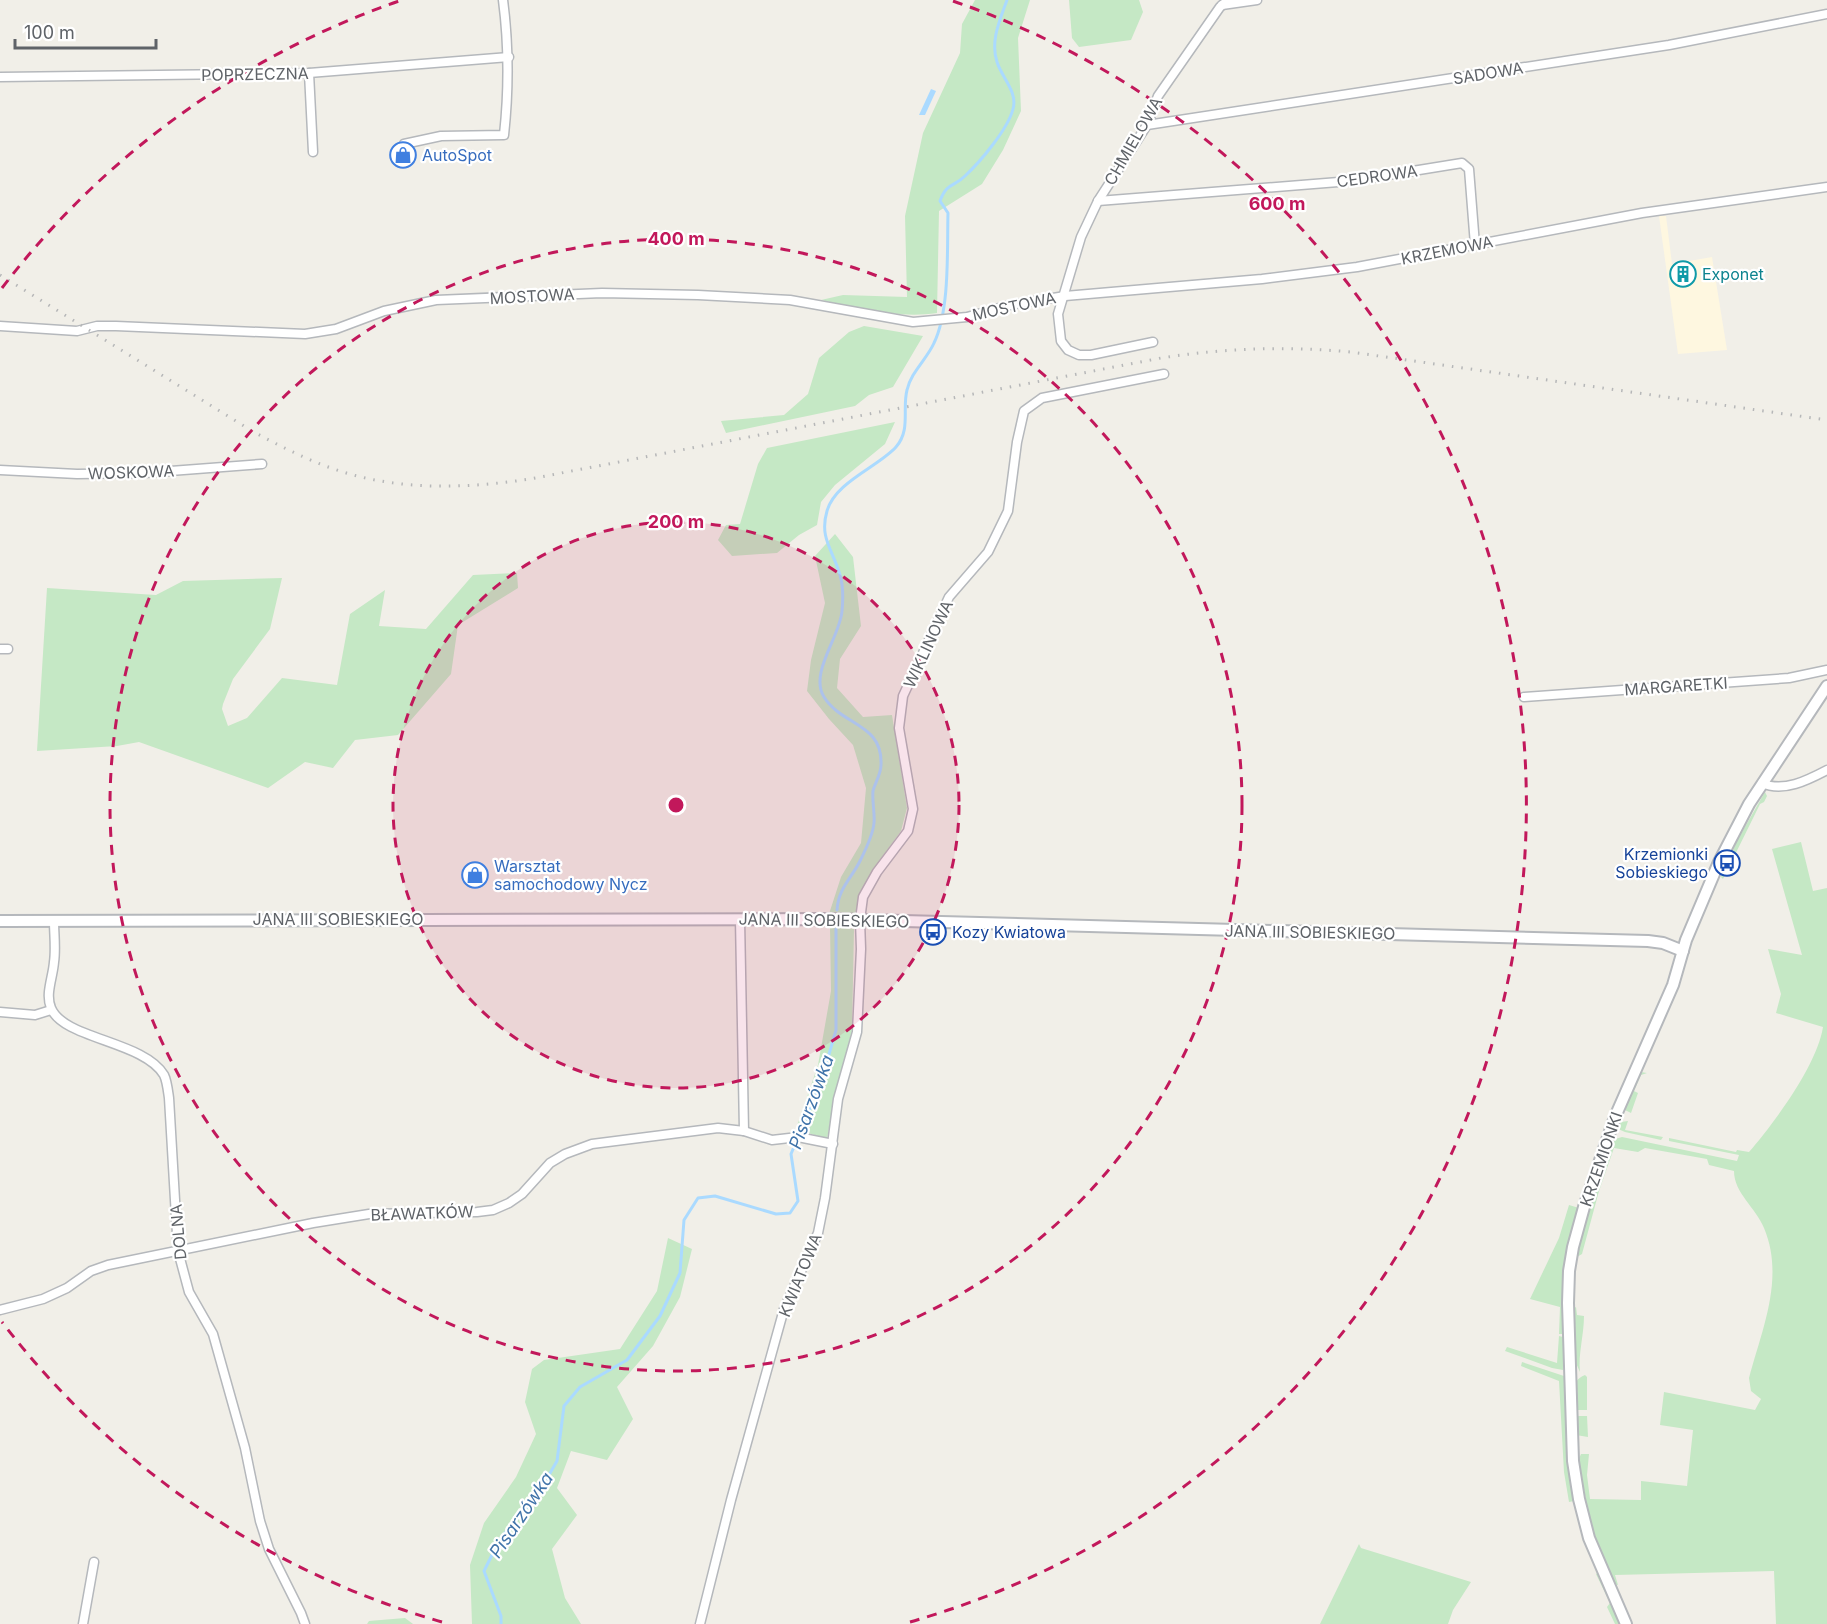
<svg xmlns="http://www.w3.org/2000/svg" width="1827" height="1624" font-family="Inter,sans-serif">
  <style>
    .commercial { fill: #fef7e0 }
    .green { fill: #c5e8c5 }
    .water { fill: #aadaff }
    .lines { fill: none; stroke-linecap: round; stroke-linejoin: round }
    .stream { stroke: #aadaff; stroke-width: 3 }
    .minor-casing { stroke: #b5b8bc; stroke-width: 11 }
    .tertiary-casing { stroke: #b5b8bc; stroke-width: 14 }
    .minor { stroke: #fff; stroke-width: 8 }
    .tertiary { stroke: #fff; stroke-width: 10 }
    .rail { stroke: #b6b7b8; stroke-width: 3; stroke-dasharray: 1.5 8; stroke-linecap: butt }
    .ring { fill: none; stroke: #c2185b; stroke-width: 3; stroke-dasharray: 10 8 }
    .labels { text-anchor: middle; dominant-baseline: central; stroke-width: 4.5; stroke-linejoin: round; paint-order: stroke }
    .street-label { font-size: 16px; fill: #5f6368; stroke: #fff }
    .shop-label { font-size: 16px; fill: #366cbe; stroke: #fff; text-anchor: start }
    .culture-label { font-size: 16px; fill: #0d838f; stroke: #fff; text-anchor: start }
    .transit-label { font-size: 16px; fill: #164399; stroke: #fff; text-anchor: end }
    .water-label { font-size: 18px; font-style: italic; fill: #4174aa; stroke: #fff }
    .centre { fill: #c2185b; stroke: #fff; stroke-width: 3 }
    .ring-label { font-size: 18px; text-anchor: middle; font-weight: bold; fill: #c2185b; stroke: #fff; stroke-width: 4.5; stroke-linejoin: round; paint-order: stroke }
  </style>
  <rect width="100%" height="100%" fill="#f1efe8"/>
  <!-- commercial -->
  <polygon class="commercial" points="1659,216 1666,216 1672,264 1712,257 1727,350 1678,354"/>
  <!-- green -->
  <g class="green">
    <path d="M 975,0 L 1030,0 L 1018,38 L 1021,111 L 1003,150 L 982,184 L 939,211 L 937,313 C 899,319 858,308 821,300 L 843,295 L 907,297 L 905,216 L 923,133 L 960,53 L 962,24 Z"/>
    <polygon points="1069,0 1139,0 1143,12 1131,40 1079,47 1072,38"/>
    <polygon points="864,326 923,336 893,387 869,395 855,406 726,433 721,421 784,415 808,394 819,358 849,332"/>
    <polygon points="895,422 885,444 835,485 821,502 817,525 799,535 777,553 732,556 718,540 726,525 740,524 758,464 767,448"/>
    <polygon points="835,534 853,557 861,626 840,659 837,688 863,717 892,715 907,808 901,831 877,864 860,893 855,915 829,914 841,877 861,843 866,788 853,745 829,719 807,691 811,660 825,603 815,556"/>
    <polygon points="517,573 518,588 458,625 451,674 398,735 355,740 333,768 305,762 268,788 139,742 117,746 37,751 47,588 156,595 183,581 282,578 270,629 233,679 223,704 222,709 228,726 247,718 282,678 337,685 350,614 385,590 379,626 426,629 473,575"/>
    <polygon points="1765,792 1767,796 1764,802 1760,804 1723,879 1721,877 1738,839"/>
    <path d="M 1801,842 L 1813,891 L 1827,888 L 1827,1624 L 1776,1624 L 1774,1571 L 1615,1575 L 1618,1585 L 1614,1584 L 1592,1529 L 1578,1461 L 1581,1454 L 1589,1454 L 1587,1475 L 1590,1499 L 1641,1500 L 1641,1481 L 1687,1486 L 1693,1430 L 1660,1425 L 1664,1392 L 1755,1410 L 1761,1399 L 1751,1391 L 1749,1378 C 1762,1329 1785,1278 1764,1228 C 1756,1208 1734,1193 1734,1171 L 1709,1165 L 1707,1159 L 1645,1148 L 1638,1152 L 1614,1148 L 1599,1191 L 1582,1254 L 1577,1257 L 1589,1209 L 1612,1140 L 1622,1137 L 1737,1161 L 1739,1155 L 1669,1141 L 1669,1138 L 1736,1152 L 1737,1150 L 1749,1152 C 1775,1122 1817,1065 1823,1027 L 1776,1013 L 1781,994 L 1768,949 L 1802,955 L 1772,849 Z"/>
    <polygon points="830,926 854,929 852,1030 834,1100 827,1139 796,1129 818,1065 831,991"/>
    <polygon points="1641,1072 1647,1073 1641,1075 1634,1091 1638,1093 1631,1113 1625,1110"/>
    <polygon points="1628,1121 1625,1130 1663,1137 1661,1140 1625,1132 1618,1129 1621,1122"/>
    <polygon points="1569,1205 1579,1208 1563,1296 1563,1334 1559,1334 1560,1307 1530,1299 1559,1238"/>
    <polygon points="668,1238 692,1249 680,1297 653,1346 617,1387 633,1419 607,1460 571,1451 557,1488 577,1515 552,1549 565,1598 581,1624 472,1624 470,1565 484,1523 516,1477 536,1434 525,1402 532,1369 544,1360 620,1349 657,1291"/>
    <path d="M 1576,1307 L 1577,1315 L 1584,1316 C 1584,1335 1578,1354 1580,1372 L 1575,1361 L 1573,1309 Z"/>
    <polygon points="1559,1336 1563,1337 1563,1370 1552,1368 1505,1351 1507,1347 1557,1363"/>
    <polygon points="1522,1362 1564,1376 1568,1448 1574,1501 1569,1502 1564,1472 1559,1381 1521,1366"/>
    <path d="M 1585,1375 L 1587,1377 L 1587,1410 L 1575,1410 C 1575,1396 1569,1381 1585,1375 Z"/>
    <polygon points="1578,1416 1587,1416 1588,1437 1576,1435 1576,1418"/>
    <polygon points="1359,1544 1361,1548 1471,1582 1453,1610 1448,1624 1320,1624"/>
    <polygon points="1598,1573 1622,1624 1615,1624 1607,1607 1610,1603 1596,1574"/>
    <polygon points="405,1618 413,1624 367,1624 369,1621"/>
  </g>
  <!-- water -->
  <polygon class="water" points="931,89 936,91 925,115 919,115"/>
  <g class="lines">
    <!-- stream -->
    <g class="stream">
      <path d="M 837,910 C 838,889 851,879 860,861 C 865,851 873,835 874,823 C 875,813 872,802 873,791 C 875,783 881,774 881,765 C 883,723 842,726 824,697 C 809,673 840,637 842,611 C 843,601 843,585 840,575 C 833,550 819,538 827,511 C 835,482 878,467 896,447 C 911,430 902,409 907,390 C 911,372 927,359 934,343 C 950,310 947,250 948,213 L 940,201 C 947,182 953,188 965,176 C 980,162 1008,129 1013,109 C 1018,92 1002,78 997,62 C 990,41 1000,20 1007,0"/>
      <polyline points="501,1624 501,1616 484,1571 500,1539 538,1494 557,1461 564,1406 580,1387 627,1360 660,1316 680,1273 684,1220 698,1198 715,1196 776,1214 790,1213 798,1201 791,1154 821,1082 836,1030 836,929"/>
    </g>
    <!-- minor casing -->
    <g class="minor-casing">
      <g id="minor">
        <polyline points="1222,5 1257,0"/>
        <polyline points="309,73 313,152"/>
        <polyline points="0,77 309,73 509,57"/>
        <polyline points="1147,125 1669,45 1827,14"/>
        <path d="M 404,144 L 441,136 L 504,135 C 509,89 509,46 503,0"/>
        <polyline points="1098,201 1351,181 1462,163 1469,169 1475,245"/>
        <polyline points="0,326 77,331 97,326 116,326 305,334 336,329 384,311 436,300 602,293 698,295 790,300 913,322 967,317 1010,305 1065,296 1262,279 1357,267 1642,213 1827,187"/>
        <polyline points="1153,342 1091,355 1079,355 1068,350 1061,341 1058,314 1081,237 1098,201 1147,125 1158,96 1220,7 1228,0"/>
        <polyline points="0,470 77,474 144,473 262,464"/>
        <polyline points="0,649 8,649"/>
        <polyline points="1524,697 1789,678 1827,670"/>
        <path d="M 1762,783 C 1783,793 1808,780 1827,770"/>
        <polyline points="740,919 744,1131"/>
        <path d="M 54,921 C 54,934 56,949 54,962 C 53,977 45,994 51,1008 C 63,1039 144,1041 164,1075 C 167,1081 168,1091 169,1098 L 178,1251 L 189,1292 L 213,1334 L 245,1448 L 260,1521 L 269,1549 L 301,1613 L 305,1624"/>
        <polyline points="0,1012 35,1015 51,1010"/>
        <polyline points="0,1310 43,1299 67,1288 91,1271 108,1265 313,1223 369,1214 477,1212 493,1210 509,1203 522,1194 550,1163 565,1154 592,1144 718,1128 744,1131 772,1140 798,1137 833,1144"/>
        <polyline points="83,1624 94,1562"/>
        <polyline points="700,1624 731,1500 784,1309 818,1233 825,1198 838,1099 857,1032 861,949 860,920 863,897 877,872 908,831 913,809 899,728 903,696 949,597 988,552 1008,511 1017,442 1024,411 1042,398 1164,374"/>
      </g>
    </g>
    <!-- tertiary casing -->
    <g class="tertiary-casing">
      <g id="tertiary">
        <polyline points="0,921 827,919 1648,941 1663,943 1683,951"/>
        <polyline points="1626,1624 1589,1538 1579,1499 1573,1461 1568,1303 1569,1271 1573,1247 1584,1207 1615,1117 1673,985 1686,940 1719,862 1749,804 1827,686"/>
      </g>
    </g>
    <!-- minor -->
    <use href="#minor" class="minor"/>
    <!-- tertiary -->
    <use href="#tertiary" class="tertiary"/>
    <!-- rail -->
    <path class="rail" d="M 0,275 L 252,431 C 278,445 303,458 331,468 C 395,491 463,489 530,479 L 1161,358 C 1226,348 1286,346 1351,352 L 1827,420"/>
  </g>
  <!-- distance rings -->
  <circle cx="676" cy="805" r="283" fill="#c2185b" fill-opacity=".12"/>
  <g class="ring">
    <circle cx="676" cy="805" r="283"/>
    <circle cx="676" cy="805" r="566"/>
    <path d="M442 1622A850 850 0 0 1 2 1322M2 288A850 850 0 0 1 399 1M953 1A850 850 0 0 1 910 1622"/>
  </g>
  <!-- icons -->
  <defs>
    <g id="shop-ring" transform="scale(1.35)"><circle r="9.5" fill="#fff" stroke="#3f7fe0" stroke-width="1.5"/><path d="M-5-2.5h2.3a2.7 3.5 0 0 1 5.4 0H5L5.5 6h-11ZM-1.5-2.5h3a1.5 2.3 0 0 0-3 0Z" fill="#3f7fe0"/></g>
    <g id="building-ring" transform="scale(1.35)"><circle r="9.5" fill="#fff" stroke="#0f9aa8" stroke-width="1.5"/><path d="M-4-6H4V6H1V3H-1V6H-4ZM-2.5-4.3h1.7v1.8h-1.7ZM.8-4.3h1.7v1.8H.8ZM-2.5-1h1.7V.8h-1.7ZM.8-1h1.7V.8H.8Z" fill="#0f9aa8"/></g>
    <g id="bus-ring" transform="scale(1.35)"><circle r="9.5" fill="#fff" stroke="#1a4fb4" stroke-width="1.5"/><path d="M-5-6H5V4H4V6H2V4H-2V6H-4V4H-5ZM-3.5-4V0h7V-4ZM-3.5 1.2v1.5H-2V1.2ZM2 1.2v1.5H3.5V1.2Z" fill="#1a4fb4"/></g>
  </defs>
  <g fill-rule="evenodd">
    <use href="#shop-ring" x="403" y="155"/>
    <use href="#building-ring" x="1683" y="274"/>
    <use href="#bus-ring" x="1727" y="863"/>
    <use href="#shop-ring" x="475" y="875"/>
    <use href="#bus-ring" x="933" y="932"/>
  </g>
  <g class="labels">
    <!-- street labels -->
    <g class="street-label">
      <text transform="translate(1488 73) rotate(-9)">SADOWA</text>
      <text transform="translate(255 74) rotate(-1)">POPRZECZNA</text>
      <text transform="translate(1133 141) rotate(-60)">CHMIELOWA</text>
      <text transform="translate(1377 176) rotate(-8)">CEDROWA</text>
      <text transform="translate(1447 250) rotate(-11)">KRZEMOWA</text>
      <text transform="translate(532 296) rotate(-3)">MOSTOWA</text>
      <text transform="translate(1014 306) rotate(-12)">MOSTOWA</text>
      <text transform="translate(131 472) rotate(-2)">WOSKOWA</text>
      <text transform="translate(928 644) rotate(-65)">WIKLINOWA</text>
      <text transform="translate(1676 686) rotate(-4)">MARGARETKI</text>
      <text x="338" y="919">JANA III SOBIESKIEGO</text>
      <text transform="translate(824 920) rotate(1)">JANA III SOBIESKIEGO</text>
      <text transform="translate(1310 932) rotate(1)">JANA III SOBIESKIEGO</text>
      <text transform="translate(1601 1159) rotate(-71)">KRZEMIONKI</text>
      <text transform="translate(422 1213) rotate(-2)">BŁAWATKÓW</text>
      <text transform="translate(178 1232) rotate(-95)">DOLNA</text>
      <text transform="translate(800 1275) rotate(-68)">KWIATOWA</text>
    </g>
    <!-- shop labels -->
    <g class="shop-label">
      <text x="422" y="155">AutoSpot</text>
      <text x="494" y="866">Warsztat<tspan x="494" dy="18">samochodowy Nycz</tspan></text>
    </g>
    <!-- culture labels -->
    <g class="culture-label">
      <text x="1702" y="274">Exponet</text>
    </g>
    <!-- transit labels -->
    <g class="transit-label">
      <text x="1708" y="854">Krzemionki<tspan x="1708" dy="18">Sobieskiego</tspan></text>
      <text x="952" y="932" text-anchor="start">Kozy Kwiatowa</text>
    </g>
    <!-- water labels -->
    <g class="water-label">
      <text transform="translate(811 1102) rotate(-70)">Pisarzówka</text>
      <text transform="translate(521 1515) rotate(-56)">Pisarzówka</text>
    </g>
  </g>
  <circle cx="676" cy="805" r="9" class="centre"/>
  <g class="ring-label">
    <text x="1277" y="210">600 m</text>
    <text x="676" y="245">400 m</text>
    <text x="676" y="528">200 m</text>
  </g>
  <!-- scale -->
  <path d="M15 39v9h141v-9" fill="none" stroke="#5f6368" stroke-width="3"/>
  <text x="24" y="39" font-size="18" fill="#5f6368" stroke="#ffffff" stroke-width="4.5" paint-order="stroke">100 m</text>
</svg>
